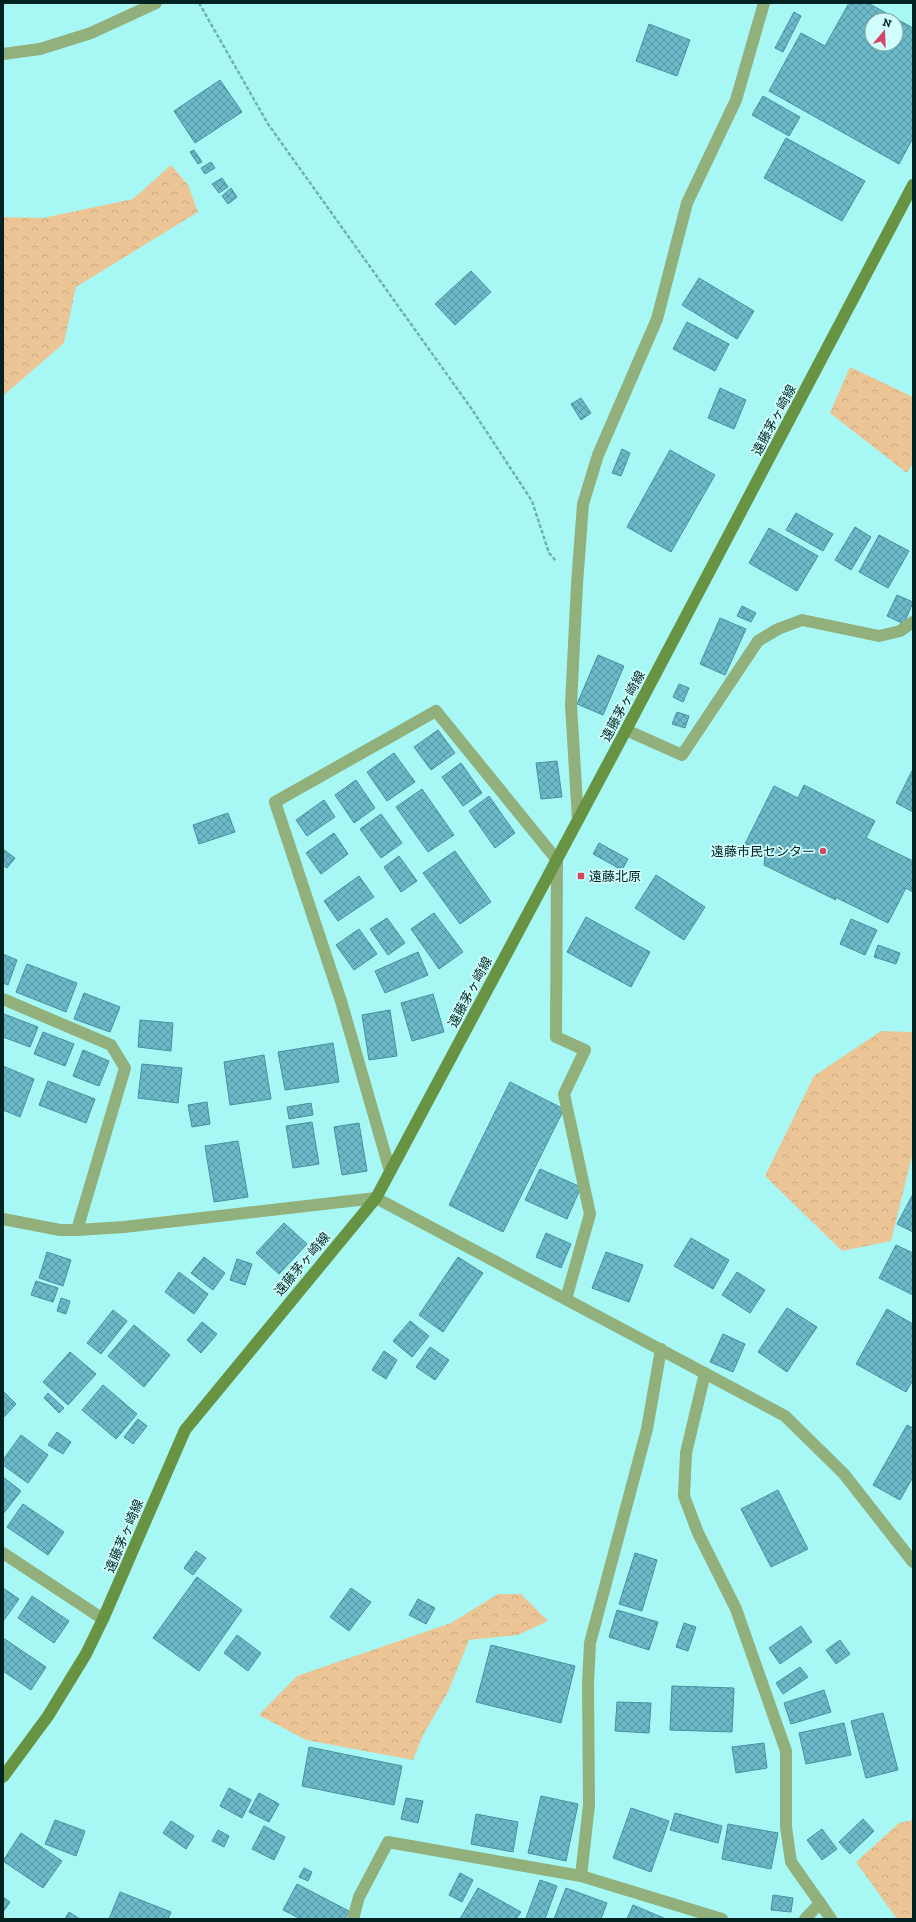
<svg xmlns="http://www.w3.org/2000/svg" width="916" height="1922" font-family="'Zilla Slab','Noto Sans JP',serif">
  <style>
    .forest { fill: url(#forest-crowns) }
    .building { fill: url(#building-cross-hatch); stroke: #4491a1; fill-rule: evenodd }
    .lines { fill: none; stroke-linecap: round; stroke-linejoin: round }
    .path { stroke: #70b2b0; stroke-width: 2.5; stroke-dasharray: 4 2; stroke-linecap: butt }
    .lane { stroke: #91b07b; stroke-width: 12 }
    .street { stroke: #91b07b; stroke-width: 12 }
    .secondary { stroke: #679342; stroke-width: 12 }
    .poi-dot { fill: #d54461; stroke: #d0fefc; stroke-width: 1.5 }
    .labels { text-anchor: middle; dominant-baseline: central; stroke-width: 3.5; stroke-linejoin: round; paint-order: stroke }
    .street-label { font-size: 13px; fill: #002322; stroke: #d0fefc }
    .poi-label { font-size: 13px; fill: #002322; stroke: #d0fefc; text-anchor: end }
  </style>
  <defs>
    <pattern id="forest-crowns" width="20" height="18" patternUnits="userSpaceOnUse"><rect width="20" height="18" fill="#ebc595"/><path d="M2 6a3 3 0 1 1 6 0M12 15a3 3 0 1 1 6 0" fill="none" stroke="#c8a980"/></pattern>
    <pattern id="building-cross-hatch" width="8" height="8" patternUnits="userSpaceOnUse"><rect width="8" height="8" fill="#6cb9c9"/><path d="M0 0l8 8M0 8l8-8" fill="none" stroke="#5696a3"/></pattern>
  </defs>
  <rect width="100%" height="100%" fill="#a7f8f5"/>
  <!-- forest -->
  <g class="forest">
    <polygon points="171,165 188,185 198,212 76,287 64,343 3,396 3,217 43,218 133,199"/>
    <polygon points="850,367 913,397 913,463 907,473 830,413"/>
    <polygon points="881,1031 913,1032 913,1152 891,1241 842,1251 765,1176 814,1076"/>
    <polygon points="498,1594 521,1594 548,1621 518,1635 469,1640 448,1692 423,1735 413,1760 306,1740 259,1715 297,1676 451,1623"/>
    <polygon points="913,1820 913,1919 897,1919 856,1862 899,1823"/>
  </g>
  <!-- building -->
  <g class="building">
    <path d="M 849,3 L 868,3 L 913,28 L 913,138 L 899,164 L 769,91 L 801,33 L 825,46 ZM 872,20 L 896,20 L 896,44 L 872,44 Z"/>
    <polygon points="794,12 801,16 783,52 775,48"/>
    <polygon points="649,24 690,40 677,76 636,61"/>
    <polygon points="220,80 242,112 195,143 174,111"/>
    <polygon points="763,96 800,117 789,136 752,115"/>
    <polygon points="786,138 865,181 842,221 764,178"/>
    <polygon points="194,150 202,162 198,164 190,152"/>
    <polygon points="211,162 215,168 205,174 201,168"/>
    <polygon points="222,178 228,187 219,193 212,184"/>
    <polygon points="231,188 237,197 228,204 222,196"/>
    <polygon points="471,271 491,292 455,325 435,304"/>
    <polygon points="699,278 754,311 737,339 682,305"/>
    <polygon points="687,322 729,344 715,371 673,349"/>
    <polygon points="720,388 746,400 734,429 708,418"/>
    <polygon points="581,398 591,413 581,420 571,404"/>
    <polygon points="622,449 630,453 621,476 612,473"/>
    <polygon points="670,450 715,475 671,552 627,527"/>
    <polygon points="796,513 833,534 823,551 786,530"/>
    <polygon points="855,527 871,537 851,570 835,560"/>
    <polygon points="769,528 818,556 797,591 749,563"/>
    <polygon points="879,535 909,551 888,588 859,572"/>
    <polygon points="897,595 913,602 904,624 887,616"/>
    <polygon points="742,606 756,613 751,622 737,616"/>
    <polygon points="720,618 746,629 725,675 700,664"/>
    <polygon points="598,655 624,666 603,715 577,704"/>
    <polygon points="679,684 689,688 683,702 673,697"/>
    <polygon points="677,712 689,716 685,728 672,724"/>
    <polygon points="438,730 455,753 431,770 414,747"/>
    <polygon points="394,753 415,782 387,801 367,772"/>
    <polygon points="557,761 562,797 541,799 536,763"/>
    <polygon points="461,763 482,793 463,806 442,777"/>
    <polygon points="913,769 913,812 896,803"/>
    <polygon points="356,780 375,808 354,823 335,795"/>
    <polygon points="804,785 875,821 866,838 913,861 913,892 906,888 888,923 835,897 836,900 764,865 765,856 744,846 774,786 798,798"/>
    <polygon points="422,789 454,835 428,852 396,807"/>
    <polygon points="489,796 515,833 495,848 469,811"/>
    <polygon points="324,800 335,817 307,836 296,820"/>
    <polygon points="228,813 235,832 199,844 193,825"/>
    <polygon points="381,814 402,843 381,858 360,829"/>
    <polygon points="334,833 348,854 321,874 306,853"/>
    <polygon points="599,843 628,859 622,870 593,854"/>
    <polygon points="3,849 15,858 7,868 3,865"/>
    <polygon points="455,851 491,902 460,924 423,873"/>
    <polygon points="399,856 417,881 401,892 384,867"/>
    <polygon points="656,875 705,907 684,940 635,908"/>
    <polygon points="359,876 374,897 338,921 324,901"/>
    <polygon points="434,913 463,952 439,969 411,929"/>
    <polygon points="586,917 650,952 631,987 567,952"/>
    <polygon points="387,918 405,943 388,955 370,929"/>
    <polygon points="851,919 877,930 865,955 840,944"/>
    <polygon points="359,929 377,954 354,970 336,945"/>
    <polygon points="878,945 900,953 896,964 874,957"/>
    <polygon points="418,952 428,975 385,993 375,971"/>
    <polygon points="3,954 17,960 8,985 3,983"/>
    <polygon points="27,964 77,983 66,1012 16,992"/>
    <polygon points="84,993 120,1007 110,1032 74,1019"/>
    <polygon points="433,994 444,1032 412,1041 401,1003"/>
    <polygon points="390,1010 397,1056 369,1060 362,1015"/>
    <polygon points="4,1014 38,1027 30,1047 3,1037"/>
    <polygon points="140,1020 173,1023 171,1051 138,1047"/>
    <polygon points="43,1032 74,1044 65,1066 34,1054"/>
    <polygon points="333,1043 339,1082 285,1090 278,1052"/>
    <polygon points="83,1050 109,1061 99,1086 73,1076"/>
    <polygon points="264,1055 271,1099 230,1105 224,1062"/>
    <polygon points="142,1064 182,1068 178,1103 138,1098"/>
    <polygon points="3,1066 34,1079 20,1117 3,1110"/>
    <polygon points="48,1081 95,1099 86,1123 39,1105"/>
    <polygon points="510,1082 564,1109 503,1232 449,1205"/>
    <polygon points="207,1102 210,1124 192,1127 188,1105"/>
    <polygon points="311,1103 313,1115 289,1119 287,1107"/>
    <polygon points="312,1122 319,1164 293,1168 286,1126"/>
    <polygon points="359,1123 367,1171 342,1175 334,1127"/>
    <polygon points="238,1141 248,1197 214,1202 205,1146"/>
    <polygon points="540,1169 581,1187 567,1219 525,1200"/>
    <polygon points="913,1194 913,1232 897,1224"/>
    <polygon points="284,1223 307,1244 279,1274 256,1253"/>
    <polygon points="546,1233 571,1244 561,1268 536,1257"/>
    <polygon points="691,1238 729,1260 713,1289 674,1266"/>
    <polygon points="896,1245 913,1253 913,1295 879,1278"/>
    <polygon points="47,1252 71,1260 63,1286 39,1278"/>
    <polygon points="606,1252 643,1265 629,1302 592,1288"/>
    <polygon points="204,1257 225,1273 213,1290 191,1273"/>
    <polygon points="458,1257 483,1273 443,1332 419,1315"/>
    <polygon points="237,1259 252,1264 245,1285 230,1280"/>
    <polygon points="179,1272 208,1294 194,1314 165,1292"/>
    <polygon points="737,1272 765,1290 750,1313 722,1295"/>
    <polygon points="36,1281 58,1288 53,1302 31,1295"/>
    <polygon points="61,1298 70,1301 66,1314 57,1311"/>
    <polygon points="787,1308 817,1327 787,1372 758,1352"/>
    <polygon points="887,1309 913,1324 913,1380 906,1392 856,1364"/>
    <polygon points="113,1310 127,1321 101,1354 87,1343"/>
    <polygon points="410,1321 429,1336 412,1357 393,1341"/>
    <polygon points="202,1322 217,1334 201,1353 187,1340"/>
    <polygon points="134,1325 170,1355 144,1387 108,1356"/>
    <polygon points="723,1334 745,1344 733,1372 710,1362"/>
    <polygon points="430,1347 449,1360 435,1380 416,1367"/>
    <polygon points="384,1351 397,1360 386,1379 372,1370"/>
    <polygon points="70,1352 96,1374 68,1405 43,1382"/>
    <polygon points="103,1385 137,1414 116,1439 82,1410"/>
    <polygon points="3,1391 16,1404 3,1418"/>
    <polygon points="48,1393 64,1408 59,1413 44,1398"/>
    <polygon points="138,1419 147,1426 133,1444 124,1437"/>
    <polygon points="907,1425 913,1428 913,1477 900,1500 873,1485"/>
    <polygon points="57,1432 71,1442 63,1454 48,1445"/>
    <polygon points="21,1435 48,1455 28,1483 3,1465 3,1460"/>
    <polygon points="3,1477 21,1491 3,1514"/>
    <polygon points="778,1490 808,1549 771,1567 741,1509"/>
    <polygon points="23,1504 64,1532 48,1555 7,1527"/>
    <polygon points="196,1551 206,1558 193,1575 184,1568"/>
    <polygon points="635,1553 657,1560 642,1611 619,1604"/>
    <polygon points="197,1577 242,1610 199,1671 153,1638"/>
    <polygon points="3,1588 19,1599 4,1620 3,1619"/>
    <polygon points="351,1588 371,1602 349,1631 330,1617"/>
    <polygon points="32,1596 69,1621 54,1643 18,1618"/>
    <polygon points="418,1599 435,1608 426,1624 409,1615"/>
    <polygon points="617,1610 658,1622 649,1650 609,1637"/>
    <polygon points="684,1623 696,1627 688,1651 676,1647"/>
    <polygon points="801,1626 812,1642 780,1664 769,1648"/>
    <polygon points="237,1635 261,1653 248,1671 224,1653"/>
    <polygon points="3,1638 46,1667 31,1690 3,1671"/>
    <polygon points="840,1640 850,1654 836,1664 826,1650"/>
    <polygon points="491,1645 575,1666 561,1723 476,1702"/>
    <polygon points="800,1667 808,1677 783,1694 776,1683"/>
    <polygon points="672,1686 734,1688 732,1732 670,1730"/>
    <polygon points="824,1690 831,1712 791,1724 784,1703"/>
    <polygon points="617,1702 651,1703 649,1733 615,1731"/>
    <polygon points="883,1713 898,1770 866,1778 851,1721"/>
    <polygon points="844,1723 851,1755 806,1764 799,1733"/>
    <polygon points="764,1743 767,1768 736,1773 732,1747"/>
    <polygon points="309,1747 402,1766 394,1805 302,1786"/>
    <polygon points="229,1788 251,1800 242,1818 220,1806"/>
    <polygon points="259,1793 279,1804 269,1822 249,1812"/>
    <polygon points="541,1796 578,1804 566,1861 528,1853"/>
    <polygon points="406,1798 423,1801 418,1823 401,1819"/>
    <polygon points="631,1808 669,1821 651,1872 613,1858"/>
    <polygon points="675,1813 722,1826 718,1843 670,1830"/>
    <polygon points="476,1814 518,1822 513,1852 471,1844"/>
    <polygon points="863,1819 874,1831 850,1854 839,1842"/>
    <polygon points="55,1820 85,1831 76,1856 45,1844"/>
    <polygon points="171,1821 194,1836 186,1849 163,1833"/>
    <polygon points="728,1824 778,1833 771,1869 722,1859"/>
    <polygon points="264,1826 285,1837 274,1860 252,1849"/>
    <polygon points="822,1829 837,1849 822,1860 807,1840"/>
    <polygon points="218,1830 229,1836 224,1847 212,1841"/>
    <polygon points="21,1833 62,1861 43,1888 3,1861"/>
    <polygon points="304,1868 312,1872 308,1881 299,1877"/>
    <polygon points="460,1873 473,1880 462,1902 449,1895"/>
    <polygon points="540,1880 557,1886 545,1919 529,1919 526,1918"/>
    <polygon points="297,1884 349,1911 345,1919 301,1919 283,1910"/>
    <polygon points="478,1888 521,1912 516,1919 460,1919"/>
    <polygon points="566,1888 607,1903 601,1919 554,1919"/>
    <polygon points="120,1892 171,1912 168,1919 109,1919"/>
    <polygon points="773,1895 793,1898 791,1912 771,1910"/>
    <polygon points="3,1897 10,1902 3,1912"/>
    <polygon points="633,1905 666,1919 627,1919"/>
    <polygon points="69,1912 80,1919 65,1919"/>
  </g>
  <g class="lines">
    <!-- path -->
    <polyline class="path" points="199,3 268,124 471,408 532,501 549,553 556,561"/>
    <!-- lane -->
    <g class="lane">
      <polyline points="3,999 111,1045 125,1068 77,1230"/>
      <polyline points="390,1171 341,1001 275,802 436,711 557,860 556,1037 585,1050 564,1094 590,1214 566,1299"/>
      <polyline points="581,1876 589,1805 588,1683 590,1643 647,1429 661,1349"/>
      <polyline points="820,1903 831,1919"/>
    </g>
    <!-- street -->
    <g class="street">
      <polyline points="3,54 40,49 91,33 156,3"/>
      <polyline points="626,730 682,755 758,641 778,629 802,620 879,636 900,631 913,622"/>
      <polyline points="578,820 571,705 577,584 583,504 598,455 657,319 687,203 736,100 764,3"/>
      <polyline points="3,1219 60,1230 77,1230 124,1227 376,1198 785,1416 844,1474 913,1562"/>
      <polyline points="705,1373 686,1453 684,1496 698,1533 736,1609 786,1751 786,1827 791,1862 820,1903 805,1919"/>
      <polyline points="3,1553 103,1619"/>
      <polyline points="353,1919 359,1897 388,1842 581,1876 722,1919"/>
    </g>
    <!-- secondary -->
    <polyline class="secondary" points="3,1777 48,1716 86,1654 103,1619 185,1430 376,1198 626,730 913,185"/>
  </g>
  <!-- markers -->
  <g class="poi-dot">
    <circle cx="823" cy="851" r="4"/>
    <rect x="577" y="872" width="8" height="8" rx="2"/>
  </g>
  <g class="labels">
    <!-- street labels -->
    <g class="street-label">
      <text transform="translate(774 420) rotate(-62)">遠藤茅ヶ崎線</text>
      <text transform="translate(623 706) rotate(-62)">遠藤茅ヶ崎線</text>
      <text transform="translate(470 992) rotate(-62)">遠藤茅ヶ崎線</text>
      <text transform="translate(302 1264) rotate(-50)">遠藤茅ヶ崎線</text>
      <text transform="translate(124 1536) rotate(-67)">遠藤茅ヶ崎線</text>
    </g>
    <!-- poi labels -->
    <g class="poi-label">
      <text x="815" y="851">遠藤市民センター</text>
      <text x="589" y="876" text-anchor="start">遠藤北原</text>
    </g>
  </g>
  <!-- border -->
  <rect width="916" height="1922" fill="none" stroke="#002322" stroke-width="8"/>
  <!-- north arrow -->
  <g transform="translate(884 32) rotate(19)"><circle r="19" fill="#d0fefc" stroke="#7da6a5"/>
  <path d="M0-3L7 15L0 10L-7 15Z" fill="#d54461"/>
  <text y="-6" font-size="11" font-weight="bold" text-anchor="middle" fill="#002322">N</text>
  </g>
</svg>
